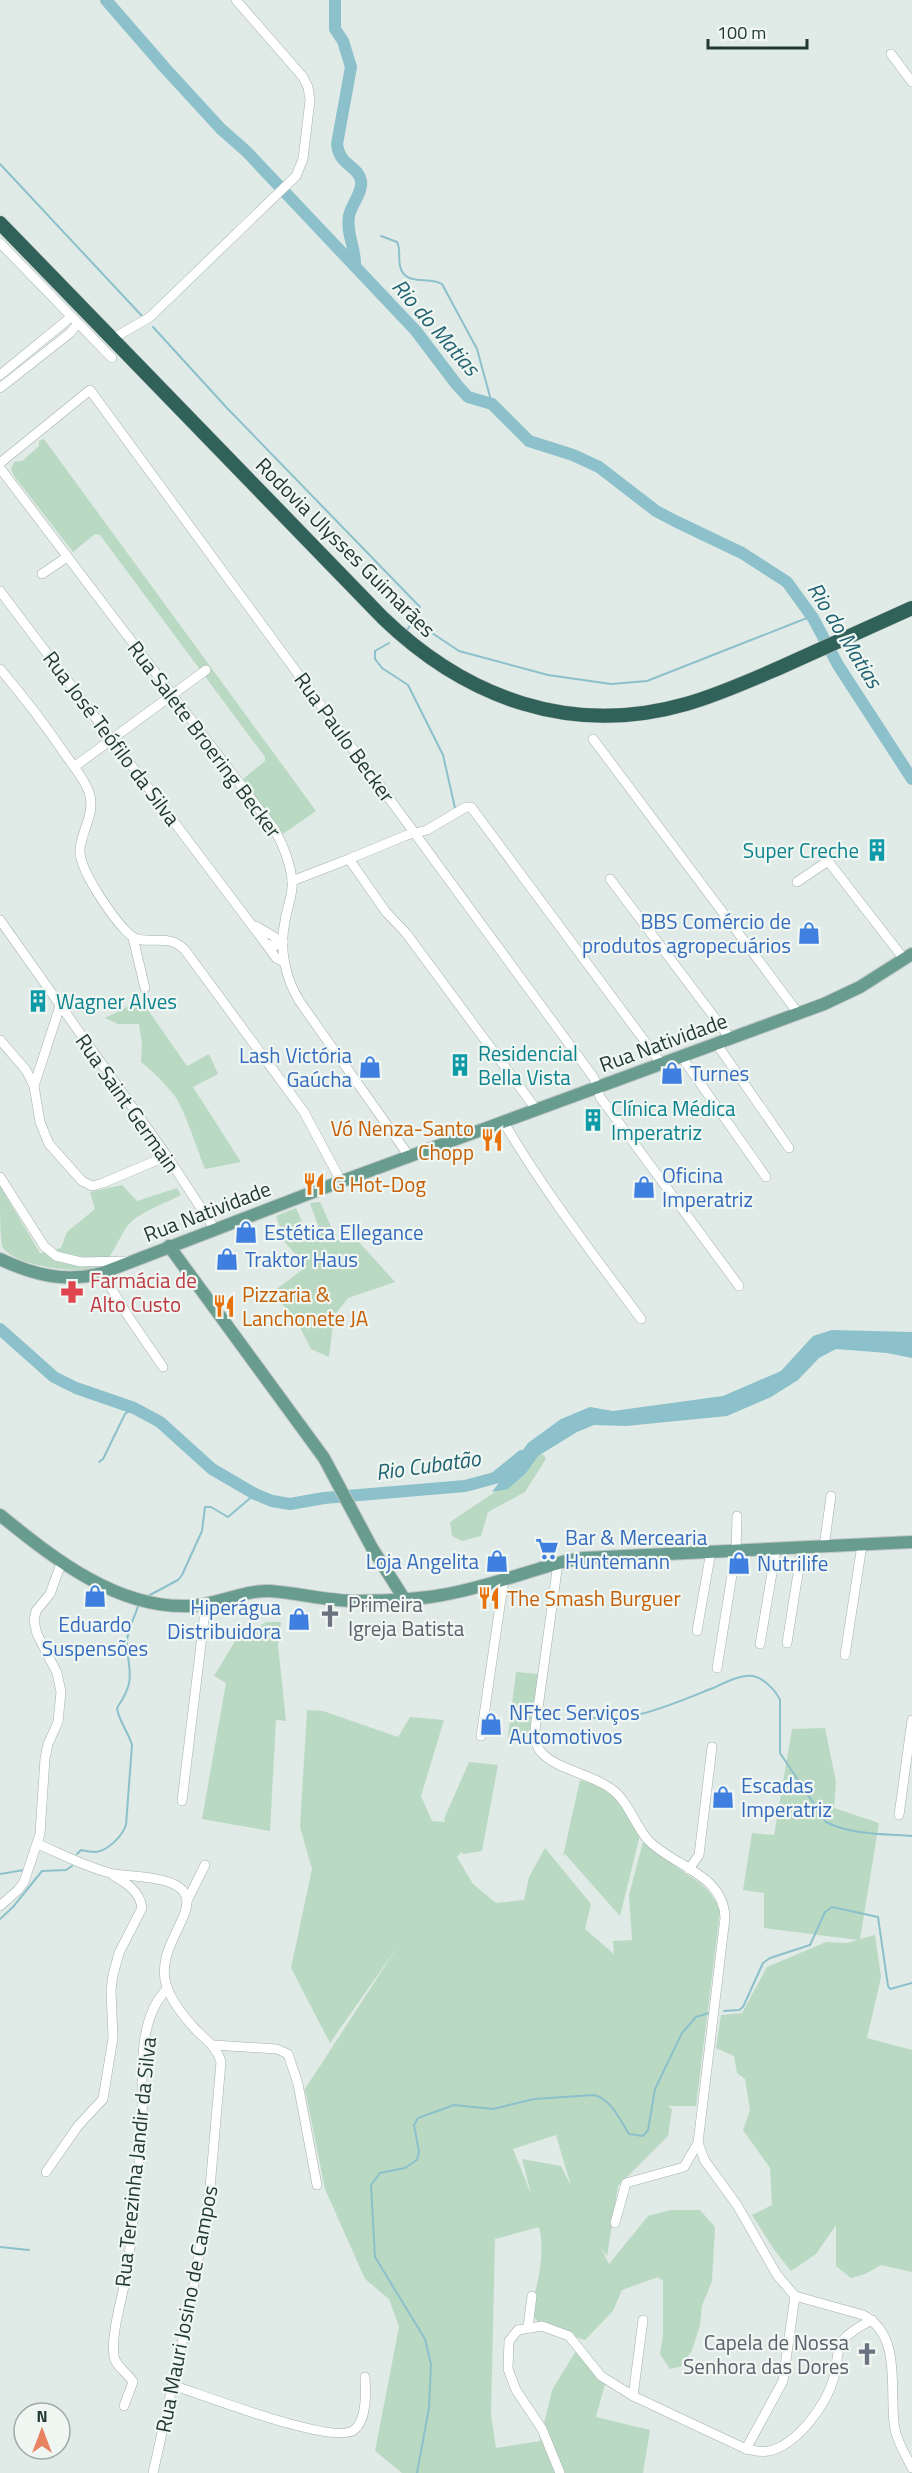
<svg xmlns="http://www.w3.org/2000/svg" width="912" height="2473" font-family="'Titillium Web',sans-serif">
  <style>
    .green { fill: #bad9c3; fill-rule: evenodd }
    .water { fill: #8cc1cb }
    .lines { fill: none; stroke-linecap: round; stroke-linejoin: round }
    .stream { stroke: #8cc1cb; stroke-width: 2 }
    .river { stroke: #8cc1cb; stroke-width: 12 }
    .minor-casing { stroke: #a3b1ad; stroke-width: 10 }
    .major-casing { stroke: #bdc4c2; stroke-width: 14 }
    .highway-casing { stroke: #bdc4c2; stroke-width: 15 }
    .minor { stroke: #fff; stroke-width: 9 }
    .major { stroke: #689c8f; stroke-width: 12 }
    .highway { stroke: #306259; stroke-width: 14 }
    .labels { text-anchor: middle; dominant-baseline: central; stroke-width: 4.5; stroke-linejoin: round; paint-order: stroke }
    .street-label { font-size: 21px; fill: #223933; stroke: #f0f7f3 }
    .culture-label { font-size: 21px; fill: #0d838f; stroke: #f0f7f3; text-anchor: start }
    .shop-label { font-size: 21px; fill: #366cbe; stroke: #f0f7f3; text-anchor: start }
    .food-label { font-size: 21px; fill: #c56008; stroke: #f0f7f3; text-anchor: start }
    .health-label { font-size: 21px; fill: #be3a42; stroke: #f0f7f3; text-anchor: start }
    .worship-label { font-size: 21px; fill: #5b616d; stroke: #f0f7f3; text-anchor: start }
    .water-label { font-size: 22px; font-style: italic; fill: #216270; stroke: #f0f7f3 }
  </style>
  <rect width="100%" height="100%" fill="#e0eae6"/>
  <!-- green -->
  <g class="green">
    <polygon points="44,439 316,811 283,834 243,779 265,761 265,757 100,535 95,534 73,552 14,476 11,469 14,462 22,461 39,446 39,441"/>
    <path d="M 141,1000 L 187,1066 L 209,1054 L 218,1074 L 193,1087 L 241,1162 L 205,1169 C 199,1154 183,1105 174,1095 C 164,1083 154,1072 141,1062 L 142,1044 L 139,1024 L 118,1024 L 105,1018 Z"/>
    <path d="M 122,1185 L 137,1201 L 177,1188 L 181,1195 C 166,1203 145,1210 132,1221 C 118,1233 116,1259 96,1267 C 77,1275 10,1265 2,1246 C 0,1233 0,1201 0,1186 L 40,1253 L 61,1248 L 67,1232 L 95,1209 L 90,1192 Z"/>
    <polygon points="320,1202 337,1240 356,1239 395,1282 348,1298 334,1316 329,1357 311,1349 293,1314 270,1294 306,1267 285,1242 276,1216 296,1208 308,1235 320,1231 310,1203"/>
    <polygon points="539,1454 544,1455 546,1459 525,1492 488,1512 481,1536 462,1541 452,1536 450,1522 522,1474"/>
    <polygon points="266,1622 281,1622 278,1645 286,1721 276,1720 270,1831 202,1819 226,1683 214,1676 240,1633 247,1635"/>
    <polygon points="516,1672 539,1674 530,1738 508,1737"/>
    <path d="M 307,1710 L 323,1711 L 398,1737 L 410,1717 L 444,1720 L 421,1796 L 432,1821 L 445,1822 L 444,1819 L 469,1762 L 498,1765 L 482,1851 L 463,1854 L 461,1852 L 457,1857 L 473,1884 L 496,1903 L 524,1900 L 529,1877 L 545,1848 L 591,1904 L 585,1929 L 614,1954 L 613,1941 L 632,1940 L 629,1895 L 643,1842 C 654,1851 666,1860 678,1868 C 698,1882 711,1887 720,1911 L 696,2106 L 668,2106 L 672,2109 L 668,2136 L 618,2186 L 607,2256 L 601,2248 L 609,2264 L 648,2216 L 670,2210 L 700,2210 L 715,2227 L 712,2281 L 702,2306 L 700,2325 L 692,2350 L 682,2366 L 670,2369 L 660,2354 L 663,2335 L 663,2281 L 658,2277 L 622,2290 L 613,2311 L 585,2340 L 542,2326 L 530,2313 C 537,2284 546,2256 539,2227 L 495,2239 L 491,2415 L 496,2448 L 540,2441 L 552,2390 L 576,2351 L 598,2379 L 605,2384 L 596,2417 L 650,2430 L 643,2473 L 402,2473 L 375,2451 L 399,2327 L 389,2299 L 365,2279 L 325,2189 L 305,2089 L 398,1946 L 330,2043 L 291,1968 L 312,1869 L 300,1827 ZM 556,2135 L 571,2186 L 561,2166 L 522,2159 L 531,2194 L 513,2149 Z"/>
    <polygon points="825,1728 836,1782 834,1808 879,1823 860,1939 875,1935 881,1977 867,2038 912,2050 912,2272 881,2265 865,2274 851,2278 836,2266 836,2225 816,2254 791,2271 775,2251 752,2215 772,2205 770,2168 743,2130 750,2110 745,2079 737,2073 734,2056 716,2048 721,2015 742,2013 767,1967 826,1942 847,1943 858,1940 764,1928 764,1893 743,1890 752,1833 774,1835 792,1729"/>
    <polygon points="580,1780 606,1788 624,1809 640,1835 620,1916 565,1854 563,1856"/>
  </g>
  <!-- water -->
  <polygon class="water" points="832,1330 912,1332 912,1358 887,1353 836,1349 819,1358 798,1380 771,1397 727,1416 626,1426 594,1425 577,1432 538,1456 526,1473 508,1489 492,1492 528,1443 561,1419 590,1407 613,1411 723,1396 781,1371 813,1336"/>
  <g class="lines">
    <!-- stream -->
    <g class="stream">
      <polyline points="0,164 142,316"/>
      <path d="M 381,236 L 397,242 C 401,250 398,257 400,266 C 405,287 428,276 442,284 L 477,349 L 492,404"/>
      <polyline points="153,327 227,408 420,607"/>
      <polyline points="407,630 413,621 423,620 426,629 459,651 548,675 611,684 647,681 807,618 813,618"/>
      <polyline points="389,643 375,651 375,659 382,668 408,685 443,755 455,808"/>
      <polyline points="99,1462 103,1459 125,1414 134,1408"/>
      <polyline points="148,1596 178,1580 182,1575 202,1531 205,1507 211,1507 228,1517 255,1494"/>
      <path d="M 583,1716 C 624,1727 675,1703 713,1688 C 724,1683 741,1674 753,1676 C 764,1678 776,1691 780,1700 L 780,1753 L 826,1822 C 851,1835 884,1834 912,1836"/>
      <path d="M 77,1854 L 81,1850 C 85,1851 92,1852 96,1852 C 109,1850 122,1836 126,1825 L 132,1745 C 128,1731 119,1722 117,1708 C 137,1678 128,1674 127,1642 C 127,1630 135,1617 138,1606"/>
      <polyline points="0,1874 24,1870"/>
      <polyline points="0,1919 13,1907 42,1871 66,1870 72,1866"/>
      <polyline points="724,2011 739,2010 743,2007 763,1963 770,1958 810,1945 825,1912 832,1907 878,1917 888,1986 890,1989 912,1983"/>
      <polyline points="0,2247 29,2250"/>
      <path d="M 417,2473 L 429,2408 L 431,2364 L 425,2339 L 375,2257 L 371,2185 L 380,2173 L 405,2168 L 417,2160 L 419,2152 L 414,2125 L 418,2118 L 454,2105 L 493,2109 L 534,2099 L 594,2095 C 611,2099 620,2120 629,2134 L 643,2136 L 648,2130 L 655,2089 L 682,2033 L 696,2017 L 709,2013"/>
    </g>
    <!-- river -->
    <g class="river">
      <polyline points="106,0 165,68 221,129 246,151 416,331 457,385 468,397 492,404 529,441 573,455 599,467 656,511 675,521 742,553 787,582 813,618 838,665 912,779"/>
      <path d="M 335,0 L 335,29 L 343,41 L 351,67 L 337,144 C 339,166 358,165 361,181 C 363,192 351,205 349,216 C 346,235 356,248 355,266"/>
      <polyline points="0,1329 54,1377 76,1388 134,1408 160,1422 212,1469 255,1494 272,1501 290,1504 324,1498 465,1486 495,1478 522,1456"/>
    </g>
    <!-- minor casing -->
    <g class="minor-casing">
      <g id="minor">
        <polyline points="891,54 912,82"/>
        <polyline points="0,243 112,358"/>
        <polyline points="112,339 150,317 296,176 303,159 310,100 308,87 303,77 236,0"/>
        <polyline points="0,375 71,317"/>
        <polyline points="0,388 70,333 78,323"/>
        <polyline points="0,463 90,390 594,1078 600,1097 739,1286"/>
        <path d="M 0,468 L 275,830 C 283,845 290,862 292,879 C 294,893 287,907 285,921 C 279,949 285,978 300,1002 L 409,1156"/>
        <polyline points="42,574 67,557"/>
        <polyline points="0,591 266,944 275,946 283,942"/>
        <path d="M 0,669 C 24,697 46,726 67,757 C 75,768 84,779 89,792 C 96,813 82,829 80,849 C 78,869 113,918 127,932 C 143,950 166,930 185,950 L 304,1112 L 341,1181"/>
        <polyline points="593,739 798,1013"/>
        <polyline points="74,767 206,670"/>
        <polyline points="349,859 407,835 427,830 466,807 471,807 661,1063"/>
        <polyline points="610,879 730,1038"/>
        <polyline points="292,881 349,859 386,912 406,933 536,1109"/>
        <polyline points="797,882 828,861 904,959"/>
        <polyline points="0,920 167,1156 214,1228"/>
        <polyline points="256,926 283,942"/>
        <polyline points="133,938 145,988"/>
        <polyline points="266,944 276,958 284,962"/>
        <polyline points="60,1006 34,1086 40,1122 49,1144 82,1181 92,1186 103,1183 167,1156"/>
        <polyline points="0,1040 26,1070 34,1086"/>
        <polyline points="716,1043 789,1148"/>
        <polyline points="681,1056 766,1177"/>
        <path d="M 503,1121 C 544,1191 593,1254 641,1319"/>
        <polyline points="0,1177 44,1246 56,1256 81,1262 129,1261"/>
        <polyline points="102,1273 130,1319 163,1367"/>
        <polyline points="824,1547 831,1496"/>
        <path d="M 558,1563 L 538,1708 C 536,1722 531,1741 541,1752 C 555,1769 591,1774 610,1788 C 628,1800 634,1824 648,1840 C 674,1867 724,1874 725,1918 L 698,2143 L 705,2161 L 737,2205 L 777,2275 L 795,2296 L 863,2315 C 904,2336 888,2393 895,2430 C 898,2443 906,2456 912,2468"/>
        <polyline points="697,1631 711,1551"/>
        <polyline points="787,1643 802,1548"/>
        <polyline points="760,1644 776,1549"/>
        <polyline points="845,1655 862,1545"/>
        <polyline points="717,1668 736,1550 737,1516"/>
        <polyline points="481,1736 504,1578"/>
        <polyline points="182,1801 206,1603"/>
        <polyline points="899,1815 912,1720"/>
        <path d="M 38,1844 C 61,1854 86,1867 110,1873 C 132,1879 202,1872 184,1915 C 175,1937 159,1959 166,1984 C 170,1999 185,2018 196,2030 C 206,2040 217,2047 221,2062 L 210,2188 L 191,2302 L 153,2473"/>
        <polyline points="689,1869 699,1855 712,1747"/>
        <polyline points="187,1901 205,1865"/>
        <polyline points="0,1906 18,1890 24,1882 40,1834 45,1758 48,1744 58,1722 61,1692 57,1673 37,1634 34,1621 36,1611 50,1594 62,1561"/>
        <polyline points="213,2045 277,2049 288,2054 298,2084 317,2185"/>
        <path d="M 46,2172 L 78,2126 L 103,2099 L 113,2038 L 111,1990 L 113,1975 L 119,1953 L 142,1908 C 140,1892 127,1883 114,1876"/>
        <polyline points="615,2223 626,2183 684,2167 698,2143"/>
        <polyline points="528,2327 532,2296"/>
        <path d="M 172,2385 C 201,2394 333,2446 354,2430 C 367,2420 366,2393 365,2377"/>
        <polyline points="633,2396 643,2320"/>
        <path d="M 124,2406 L 133,2382 C 128,2373 115,2366 114,2356 C 110,2330 127,2285 129,2257 C 133,2215 139,2172 142,2129 C 144,2086 134,2022 167,1989"/>
        <polyline points="746,2449 783,2381 795,2296"/>
        <path d="M 560,2473 L 542,2429 L 516,2390 L 508,2369 L 509,2341 L 518,2330 L 542,2326 L 569,2336 L 601,2376 L 633,2396 L 746,2449 C 753,2450 761,2453 769,2451 C 797,2445 827,2404 834,2377 C 837,2366 836,2352 842,2341 C 849,2332 862,2325 872,2320"/>
      </g>
    </g>
    <!-- major casing -->
    <g class="major-casing">
      <g id="major">
        <polyline points="169,1246 324,1458 372,1548 405,1600"/>
        <path d="M 0,1259 C 33,1275 66,1283 102,1273 L 334,1184 L 824,1004 L 860,987 L 912,954"/>
        <path d="M 0,1515 C 53,1558 117,1609 189,1606 C 217,1605 242,1590 270,1591 C 299,1593 327,1601 356,1601 C 385,1601 414,1600 442,1595 C 484,1588 525,1572 566,1561 L 584,1558 L 912,1542"/>
      </g>
    </g>
    <!-- highway casing -->
    <g class="highway-casing">
      <path id="highway" d="M 0,223 L 383,618 C 466,698 571,737 686,704 C 718,695 749,681 779,668 C 824,648 868,628 912,608"/>
    </g>
    <!-- minor -->
    <use href="#minor" class="minor"/>
    <!-- major -->
    <use href="#major" class="major"/>
    <!-- highway -->
    <use href="#highway" class="highway"/>
  </g>
  <!-- icons -->
  <defs>
    <g id="building-bare" transform="scale(1.8)"><path d="M-4-6H4V6H1V3H-1V6H-4ZM-2.5-4.3h1.7v1.8h-1.7ZM.8-4.3h1.7v1.8H.8ZM-2.5-1h1.7V.8h-1.7ZM.8-1h1.7V.8H.8Z" fill="#0f9aa8" stroke="#f0f7f3" stroke-width="2.5" paint-order="stroke"/></g>
    <g id="shop-bare" transform="scale(1.8)"><path d="M-5-2.5h2.3a2.7 3.5 0 0 1 5.4 0H5L5.5 6h-11ZM-1.5-2.5h3a1.5 2.3 0 0 0-3 0Z" fill="#3f7fe0" stroke="#f0f7f3" stroke-width="2.5" paint-order="stroke"/></g>
    <g id="restaurant-bare" transform="scale(1.8)"><path d="M-5-6h1v4h1v-4h1v4h1v-4h1v5L-1.5 .5V6h-2V.5L-5-1ZM5-6V6H3V1.5H1.5Q1.5-4 5-6Z" fill="#e8710a" stroke="#f0f7f3" stroke-width="2.5" paint-order="stroke"/></g>
    <g id="pharmacy-bare" transform="scale(1.8)"><path d="M-2-6h4v4h4v4h-4v4h-4v-4h-4v-4h4Z" fill="#e0444e" stroke="#f0f7f3" stroke-width="2.5" paint-order="stroke"/></g>
    <g id="supermarket-bare" transform="scale(1.8)"><path d="M-6-5.5h2.5l.6 2H6L4.5 2H-2.5L-4.4-4H-6ZM-1.5 3.2a1.3 1.3 0 1 0 .1 0ZM3 3.2a1.3 1.3 0 1 0 .1 0Z" fill="#3f7fe0" stroke="#f0f7f3" stroke-width="2.5" paint-order="stroke"/></g>
    <g id="church-bare" transform="scale(1.8)"><path d="M-1.2-6h2.4v3.5h3.3v2.4h-3.3V6h-2.4V-.1h-3.3v-2.4h3.3Z" fill="#6b7280" stroke="#f0f7f3" stroke-width="2.5" paint-order="stroke"/></g>
  </defs>
  <g fill-rule="evenodd">
    <use href="#building-bare" x="877" y="850"/>
    <use href="#shop-bare" x="809" y="933"/>
    <use href="#building-bare" x="38" y="1001"/>
    <use href="#building-bare" x="460" y="1065"/>
    <use href="#shop-bare" x="370" y="1067"/>
    <use href="#shop-bare" x="672" y="1073"/>
    <use href="#building-bare" x="593" y="1120"/>
    <use href="#restaurant-bare" x="492" y="1140"/>
    <use href="#restaurant-bare" x="314" y="1184"/>
    <use href="#shop-bare" x="644" y="1187"/>
    <use href="#shop-bare" x="246" y="1232"/>
    <use href="#shop-bare" x="227" y="1259"/>
    <use href="#pharmacy-bare" x="72" y="1292"/>
    <use href="#restaurant-bare" x="224" y="1306"/>
    <use href="#supermarket-bare" x="547" y="1549"/>
    <use href="#shop-bare" x="497" y="1561"/>
    <use href="#shop-bare" x="739" y="1563"/>
    <use href="#shop-bare" x="95" y="1596"/>
    <use href="#restaurant-bare" x="489" y="1598"/>
    <use href="#church-bare" x="330" y="1616"/>
    <use href="#shop-bare" x="299" y="1619"/>
    <use href="#shop-bare" x="491" y="1724"/>
    <use href="#shop-bare" x="723" y="1797"/>
    <use href="#church-bare" x="867" y="2354"/>
  </g>
  <g class="labels">
    <!-- street labels -->
    <g class="street-label">
      <text transform="translate(346 547) rotate(45)">Rodovia Ulysses Guimarães</text>
      <text transform="translate(345 737) rotate(54)">Rua Paulo Becker</text>
      <text transform="translate(112 738) rotate(53)">Rua José Teófilo da Silva</text>
      <text transform="translate(205 739) rotate(53)">Rua Salete Broering Becker</text>
      <text transform="translate(663 1042) rotate(-20)">Rua Natividade</text>
      <text transform="translate(128 1103) rotate(55)">Rua Saint Germain</text>
      <text transform="translate(207 1211) rotate(-21)">Rua Natividade</text>
      <text transform="translate(135 2162) rotate(-84)">Rua Terezinha Jandir da Silva</text>
      <text transform="translate(186 2309) rotate(-79)">Rua Mauri Josino de Campos</text>
    </g>
    <!-- culture labels -->
    <g class="culture-label">
      <text x="859" y="850" text-anchor="end">Super Creche</text>
      <text x="56" y="1001">Wagner Alves</text>
      <text x="478" y="1053">Residencial<tspan x="478" dy="24">Bella Vista</tspan></text>
      <text x="611" y="1108">Clínica Médica<tspan x="611" dy="24">Imperatriz</tspan></text>
    </g>
    <!-- shop labels -->
    <g class="shop-label">
      <text x="791" y="921" text-anchor="end">BBS Comércio de<tspan x="791" dy="24">produtos agropecuários</tspan></text>
      <text x="352" y="1055" text-anchor="end">Lash Victória<tspan x="352" dy="24">Gaúcha</tspan></text>
      <text x="690" y="1073">Turnes</text>
      <text x="662" y="1175">Oficina<tspan x="662" dy="24">Imperatriz</tspan></text>
      <text x="264" y="1232">Estética Ellegance</text>
      <text x="245" y="1259">Traktor Haus</text>
      <text x="565" y="1537">Bar &amp; Mercearia<tspan x="565" dy="24">Huntemann</tspan></text>
      <text x="479" y="1561" text-anchor="end">Loja Angelita</text>
      <text x="757" y="1563">Nutrilife</text>
      <text x="281" y="1607" text-anchor="end">Hiperágua<tspan x="281" dy="24">Distribuidora</tspan></text>
      <text x="95" y="1624" text-anchor="middle">Eduardo<tspan x="95" dy="24">Suspensões</tspan></text>
      <text x="509" y="1712">NFtec Serviços<tspan x="509" dy="24">Automotivos</tspan></text>
      <text x="741" y="1785">Escadas<tspan x="741" dy="24">Imperatriz</tspan></text>
    </g>
    <!-- food labels -->
    <g class="food-label">
      <text x="474" y="1128" text-anchor="end">Vó Nenza-Santo<tspan x="474" dy="24">Chopp</tspan></text>
      <text x="332" y="1184">G Hot-Dog</text>
      <text x="242" y="1294">Pizzaria &amp;<tspan x="242" dy="24">Lanchonete JA</tspan></text>
      <text x="507" y="1598">The Smash Burguer</text>
    </g>
    <!-- health labels -->
    <g class="health-label">
      <text x="90" y="1280">Farmácia de<tspan x="90" dy="24">Alto Custo</tspan></text>
    </g>
    <!-- worship labels -->
    <g class="worship-label">
      <text x="348" y="1604">Primeira<tspan x="348" dy="24">Igreja Batista</tspan></text>
      <text x="849" y="2342" text-anchor="end">Capela de Nossa<tspan x="849" dy="24">Senhora das Dores</tspan></text>
    </g>
    <!-- water labels -->
    <g class="water-label">
      <text transform="translate(436 327) rotate(49)">Rio do Matias</text>
      <text transform="translate(845 635) rotate(58)">Rio do Matias</text>
      <text transform="translate(428 1465) rotate(-8)">Rio Cubatão</text>
    </g>
  </g>
  <!-- north arrow -->
  <g transform="translate(42 2431)"><circle r="28" fill="#f0f7f3" stroke="#9eaba6" stroke-width="1.5"/>
  <path d="M0-4.5L10 22L0 15L-10 22Z" fill="#e78361"/>
  <text y="-9" font-size="16" font-weight="bold" text-anchor="middle" fill="#223933">N</text>
  </g>
  <!-- scale -->
  <path d="M708 39v9h99v-9" fill="none" stroke="#223933" stroke-width="3"/>
  <text x="717" y="39" font-size="18" fill="#223933" stroke="#f0f7f3" stroke-width="4.5" paint-order="stroke">100 m</text>
</svg>
